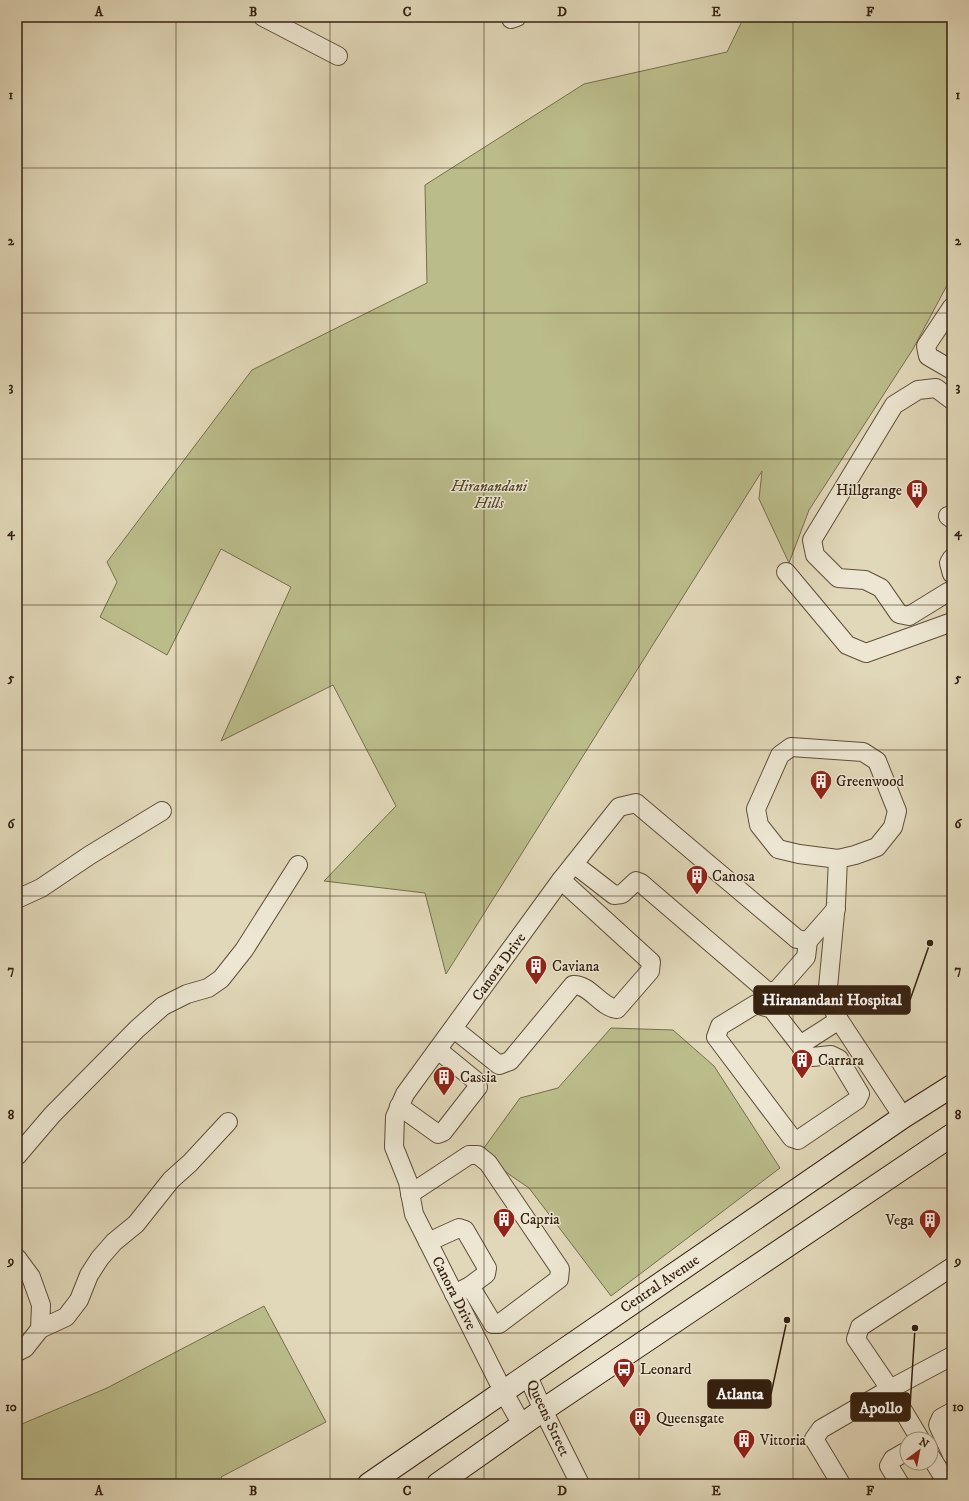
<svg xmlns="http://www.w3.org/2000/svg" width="969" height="1501" font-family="'IM FELL DW Pica',serif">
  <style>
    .green { fill: #babc8a; stroke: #776e4d }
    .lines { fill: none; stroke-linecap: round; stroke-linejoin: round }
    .minor-casing { stroke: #5f4e3a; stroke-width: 20 }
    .secondary-casing { stroke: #342010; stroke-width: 24 }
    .minor { stroke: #ece6d2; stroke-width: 18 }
    .secondary { stroke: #ece6d2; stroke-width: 22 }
    .grid { fill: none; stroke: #342010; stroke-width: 1; stroke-opacity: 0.55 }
    .labels { text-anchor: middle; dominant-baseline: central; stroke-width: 3; stroke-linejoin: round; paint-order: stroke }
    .park-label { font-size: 15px; font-style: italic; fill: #56472e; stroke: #ece6d2 }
    .poi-label { font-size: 15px; fill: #342010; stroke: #ece6d2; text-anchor: start }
    .street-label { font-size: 15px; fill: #342010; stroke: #ece6d2 }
    .leader { fill: none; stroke: #342010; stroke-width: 1.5 }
    .callout-dot { fill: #342010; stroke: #ece6d2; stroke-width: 1.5 }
    .callout { fill: #342010; stroke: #342010; stroke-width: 1.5 }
    .callout-label { font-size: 16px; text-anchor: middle; font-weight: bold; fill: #fff }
    .neatline { fill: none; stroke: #342010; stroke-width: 1.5 }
    .grid-label { font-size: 13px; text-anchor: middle; font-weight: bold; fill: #342010 }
  </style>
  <rect width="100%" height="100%" fill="#e1d8b9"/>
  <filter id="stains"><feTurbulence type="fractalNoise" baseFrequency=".005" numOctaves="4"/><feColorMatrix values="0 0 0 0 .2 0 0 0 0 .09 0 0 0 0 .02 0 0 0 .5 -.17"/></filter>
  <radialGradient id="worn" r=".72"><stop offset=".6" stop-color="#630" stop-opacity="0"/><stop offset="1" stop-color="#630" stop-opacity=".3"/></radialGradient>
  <!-- green -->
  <g class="green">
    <polygon points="744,17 952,17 952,276 913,349 809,510 789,563 759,499 762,471 446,974 425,893 324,881 396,806 333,685 221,741 291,587 221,549 167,655 100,617 117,582 107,562 252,370 427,283 425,185 584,84 727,52"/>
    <polygon points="611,1028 673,1030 714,1066 780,1168 611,1296 529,1188 510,1175 481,1152 520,1098 558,1088"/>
    <polygon points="264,1306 326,1422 221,1477 224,1484 17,1484 17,1426 107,1388"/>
  </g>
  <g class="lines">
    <!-- minor casing -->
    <g class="minor-casing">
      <g id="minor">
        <polyline points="263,17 338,56"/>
        <polyline points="511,19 517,17"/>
        <polyline points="952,307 926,346 928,356 952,370"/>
        <polyline points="952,400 936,388 918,390 894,405 812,540 815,555 838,578 865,580 881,588 899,614 909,616 948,592 952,592"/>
        <polyline points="948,516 952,519"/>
        <polyline points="952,558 949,563 952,574"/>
        <polyline points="786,572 847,645 866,653 952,622"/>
        <polyline points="838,859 799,854 778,849 759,825 756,809 780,755 791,747 863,752 877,761 897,811 893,827 877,847 855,855 838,859 836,903 827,998 839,1020 903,1117"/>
        <polyline points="574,864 614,895 622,894 636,881 641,883 768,992 777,990 806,957 808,941"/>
        <polyline points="17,899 41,888 90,855 162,811"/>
        <path d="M 454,1029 L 499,1065 L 510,1061 L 573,985 C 590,984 600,1007 617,1009 L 650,971 L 651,962 L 561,880"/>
        <polyline points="800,1045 806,1054 812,1057 831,1055 839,1059 860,1094 857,1100 798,1140 792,1138 716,1037 720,1026 756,1004 772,1009 800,1045 839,1020"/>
        <polyline points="399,1106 438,1134 443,1132 478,1087 476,1081 438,1050"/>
        <polyline points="17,1156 52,1115 137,1029 163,1006 187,994 208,988 221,979 244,950 298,865"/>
        <polyline points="410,1194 469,1155 478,1155 488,1163 560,1269 559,1279 499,1324 493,1324 470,1286 454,1294"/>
        <polyline points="428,1242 459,1228 465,1230 487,1268 486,1274 470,1286"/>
        <polyline points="17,1258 31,1277 41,1305 40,1329 25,1348 17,1352"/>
        <polyline points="40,1329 66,1317 79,1300 89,1275 100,1258 114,1242 136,1224 171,1180 190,1163 228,1122"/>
        <polyline points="527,1374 543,1410 580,1484"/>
        <polyline points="952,1412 941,1418 938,1425 952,1455"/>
        <polyline points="522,1425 503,1391 414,1214 408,1182 394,1147 395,1117 405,1094 561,880 619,807 636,803 797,939 808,941 836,909"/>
        <polyline points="920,1439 890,1389 856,1339 860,1327 952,1267"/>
        <polyline points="931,1457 947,1483 952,1481"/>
        <polyline points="841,1484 814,1439 821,1429 890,1389 952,1356"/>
        <polyline points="900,1484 889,1466 893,1459 907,1451"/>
      </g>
    </g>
    <!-- secondary casing -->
    <g class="secondary-casing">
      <g id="secondary">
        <polyline points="369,1484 903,1117 952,1086"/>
        <polyline points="438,1484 543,1410 952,1135"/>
      </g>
    </g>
    <!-- minor -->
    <use href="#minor" class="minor"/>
    <!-- secondary -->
    <use href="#secondary" class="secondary"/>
  </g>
  <!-- grid -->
  <path class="grid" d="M 176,17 L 176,1484M 330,17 L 330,1484M 484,17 L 484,1484M 639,17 L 639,1484M 793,17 L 793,1484M 17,168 L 952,168M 17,313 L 952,313M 17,459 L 952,459M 17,605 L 952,605M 17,750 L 952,750M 17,896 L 952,896M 17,1042 L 952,1042M 17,1188 L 952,1188M 17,1333 L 952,1333"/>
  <!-- icons -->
  <defs>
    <g id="building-pin" transform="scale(1.15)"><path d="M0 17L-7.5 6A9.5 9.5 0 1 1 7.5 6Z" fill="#8f2418" stroke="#ece6d2"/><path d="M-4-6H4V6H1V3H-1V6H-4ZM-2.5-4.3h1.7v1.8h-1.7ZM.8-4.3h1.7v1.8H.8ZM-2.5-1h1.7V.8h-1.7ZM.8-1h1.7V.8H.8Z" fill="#fff"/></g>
    <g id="bus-pin" transform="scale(1.15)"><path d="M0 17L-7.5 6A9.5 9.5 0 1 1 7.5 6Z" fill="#8f2418" stroke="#ece6d2"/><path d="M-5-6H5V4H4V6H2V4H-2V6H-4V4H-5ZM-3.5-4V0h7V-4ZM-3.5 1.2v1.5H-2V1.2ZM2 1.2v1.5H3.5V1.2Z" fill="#fff"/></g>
  </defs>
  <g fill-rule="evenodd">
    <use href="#building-pin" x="917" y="490"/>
    <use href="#building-pin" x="821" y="781"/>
    <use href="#building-pin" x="697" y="876"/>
    <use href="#building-pin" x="536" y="966"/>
    <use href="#building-pin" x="802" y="1060"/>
    <use href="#building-pin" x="444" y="1077"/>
    <use href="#building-pin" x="504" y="1219"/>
    <use href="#building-pin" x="930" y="1220"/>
    <use href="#bus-pin" x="624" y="1369"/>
    <use href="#building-pin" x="640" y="1418"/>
    <use href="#building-pin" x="744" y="1440"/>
  </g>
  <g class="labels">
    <!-- park labels -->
    <g class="park-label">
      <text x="489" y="486">Hiranandani<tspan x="489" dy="17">Hills</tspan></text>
    </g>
    <!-- poi labels -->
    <g class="poi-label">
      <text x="902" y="490" text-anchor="end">Hillgrange</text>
      <text x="836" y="781">Greenwood</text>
      <text x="712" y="876">Canosa</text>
      <text x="552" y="966">Caviana</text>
      <text x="818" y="1060">Carrara</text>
      <text x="460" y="1077">Cassia</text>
      <text x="520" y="1219">Capria</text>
      <text x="914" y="1220" text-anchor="end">Vega</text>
      <text x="640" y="1369">Leonard</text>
      <text x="656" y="1418">Queensgate</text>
      <text x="760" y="1440">Vittoria</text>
    </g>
    <!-- street labels -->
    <g class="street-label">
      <text transform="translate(499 967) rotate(-54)">Canora Drive</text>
      <text transform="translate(660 1284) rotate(-34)">Central Avenue</text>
      <text transform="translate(454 1293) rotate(63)">Canora Drive</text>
      <text transform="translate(548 1418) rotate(65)">Queens Street</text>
    </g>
  </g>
  <!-- callouts -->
  <path class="leader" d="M930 943L910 1000M787 1320L771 1394M915 1328L910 1407"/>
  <g class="callout-dot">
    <circle cx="930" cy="943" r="4"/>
    <circle cx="787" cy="1320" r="4"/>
    <circle cx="915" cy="1328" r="4"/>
  </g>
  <g class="callout">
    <rect x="754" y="986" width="156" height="28" rx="4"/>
    <rect x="708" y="1380" width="63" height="28" rx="4"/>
    <rect x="851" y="1393" width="59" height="28" rx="4"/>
  </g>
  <g class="callout-label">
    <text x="832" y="1005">Hiranandani Hospital</text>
    <text x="740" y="1399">Atlanta</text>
    <text x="881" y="1413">Apollo</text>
  </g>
  <!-- margin -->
  <rect width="969" height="1501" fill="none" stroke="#e1d8b9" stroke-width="44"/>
  <!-- north arrow -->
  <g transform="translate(919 1451) rotate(32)"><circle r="19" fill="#ece6d2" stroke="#a29784"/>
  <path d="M0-3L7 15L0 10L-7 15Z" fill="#8f2418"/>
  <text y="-6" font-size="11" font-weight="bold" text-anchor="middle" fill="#342010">N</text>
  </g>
  <rect x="22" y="22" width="925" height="1457" class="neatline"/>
  <g class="grid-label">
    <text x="99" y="16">A</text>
    <text x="253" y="16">B</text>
    <text x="407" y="16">C</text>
    <text x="562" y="16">D</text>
    <text x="716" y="16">E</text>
    <text x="870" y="16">F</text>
    <text x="11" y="99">1</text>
    <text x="958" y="99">1</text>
    <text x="11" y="245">2</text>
    <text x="958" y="245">2</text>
    <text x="11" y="391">3</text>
    <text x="958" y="391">3</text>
    <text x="11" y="536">4</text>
    <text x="958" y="536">4</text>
    <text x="11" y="682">5</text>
    <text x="958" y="682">5</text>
    <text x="11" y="828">6</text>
    <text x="958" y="828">6</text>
    <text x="11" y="974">7</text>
    <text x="958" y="974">7</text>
    <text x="11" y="1119">8</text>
    <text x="958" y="1119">8</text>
    <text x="11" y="1265">9</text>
    <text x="958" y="1265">9</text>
    <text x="11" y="1411">10</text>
    <text x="958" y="1411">10</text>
    <text x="99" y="1495">A</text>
    <text x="253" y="1495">B</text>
    <text x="407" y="1495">C</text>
    <text x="562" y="1495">D</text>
    <text x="716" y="1495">E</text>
    <text x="870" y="1495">F</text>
  </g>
  <rect width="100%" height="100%" filter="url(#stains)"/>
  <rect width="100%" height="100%" fill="url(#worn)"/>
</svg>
